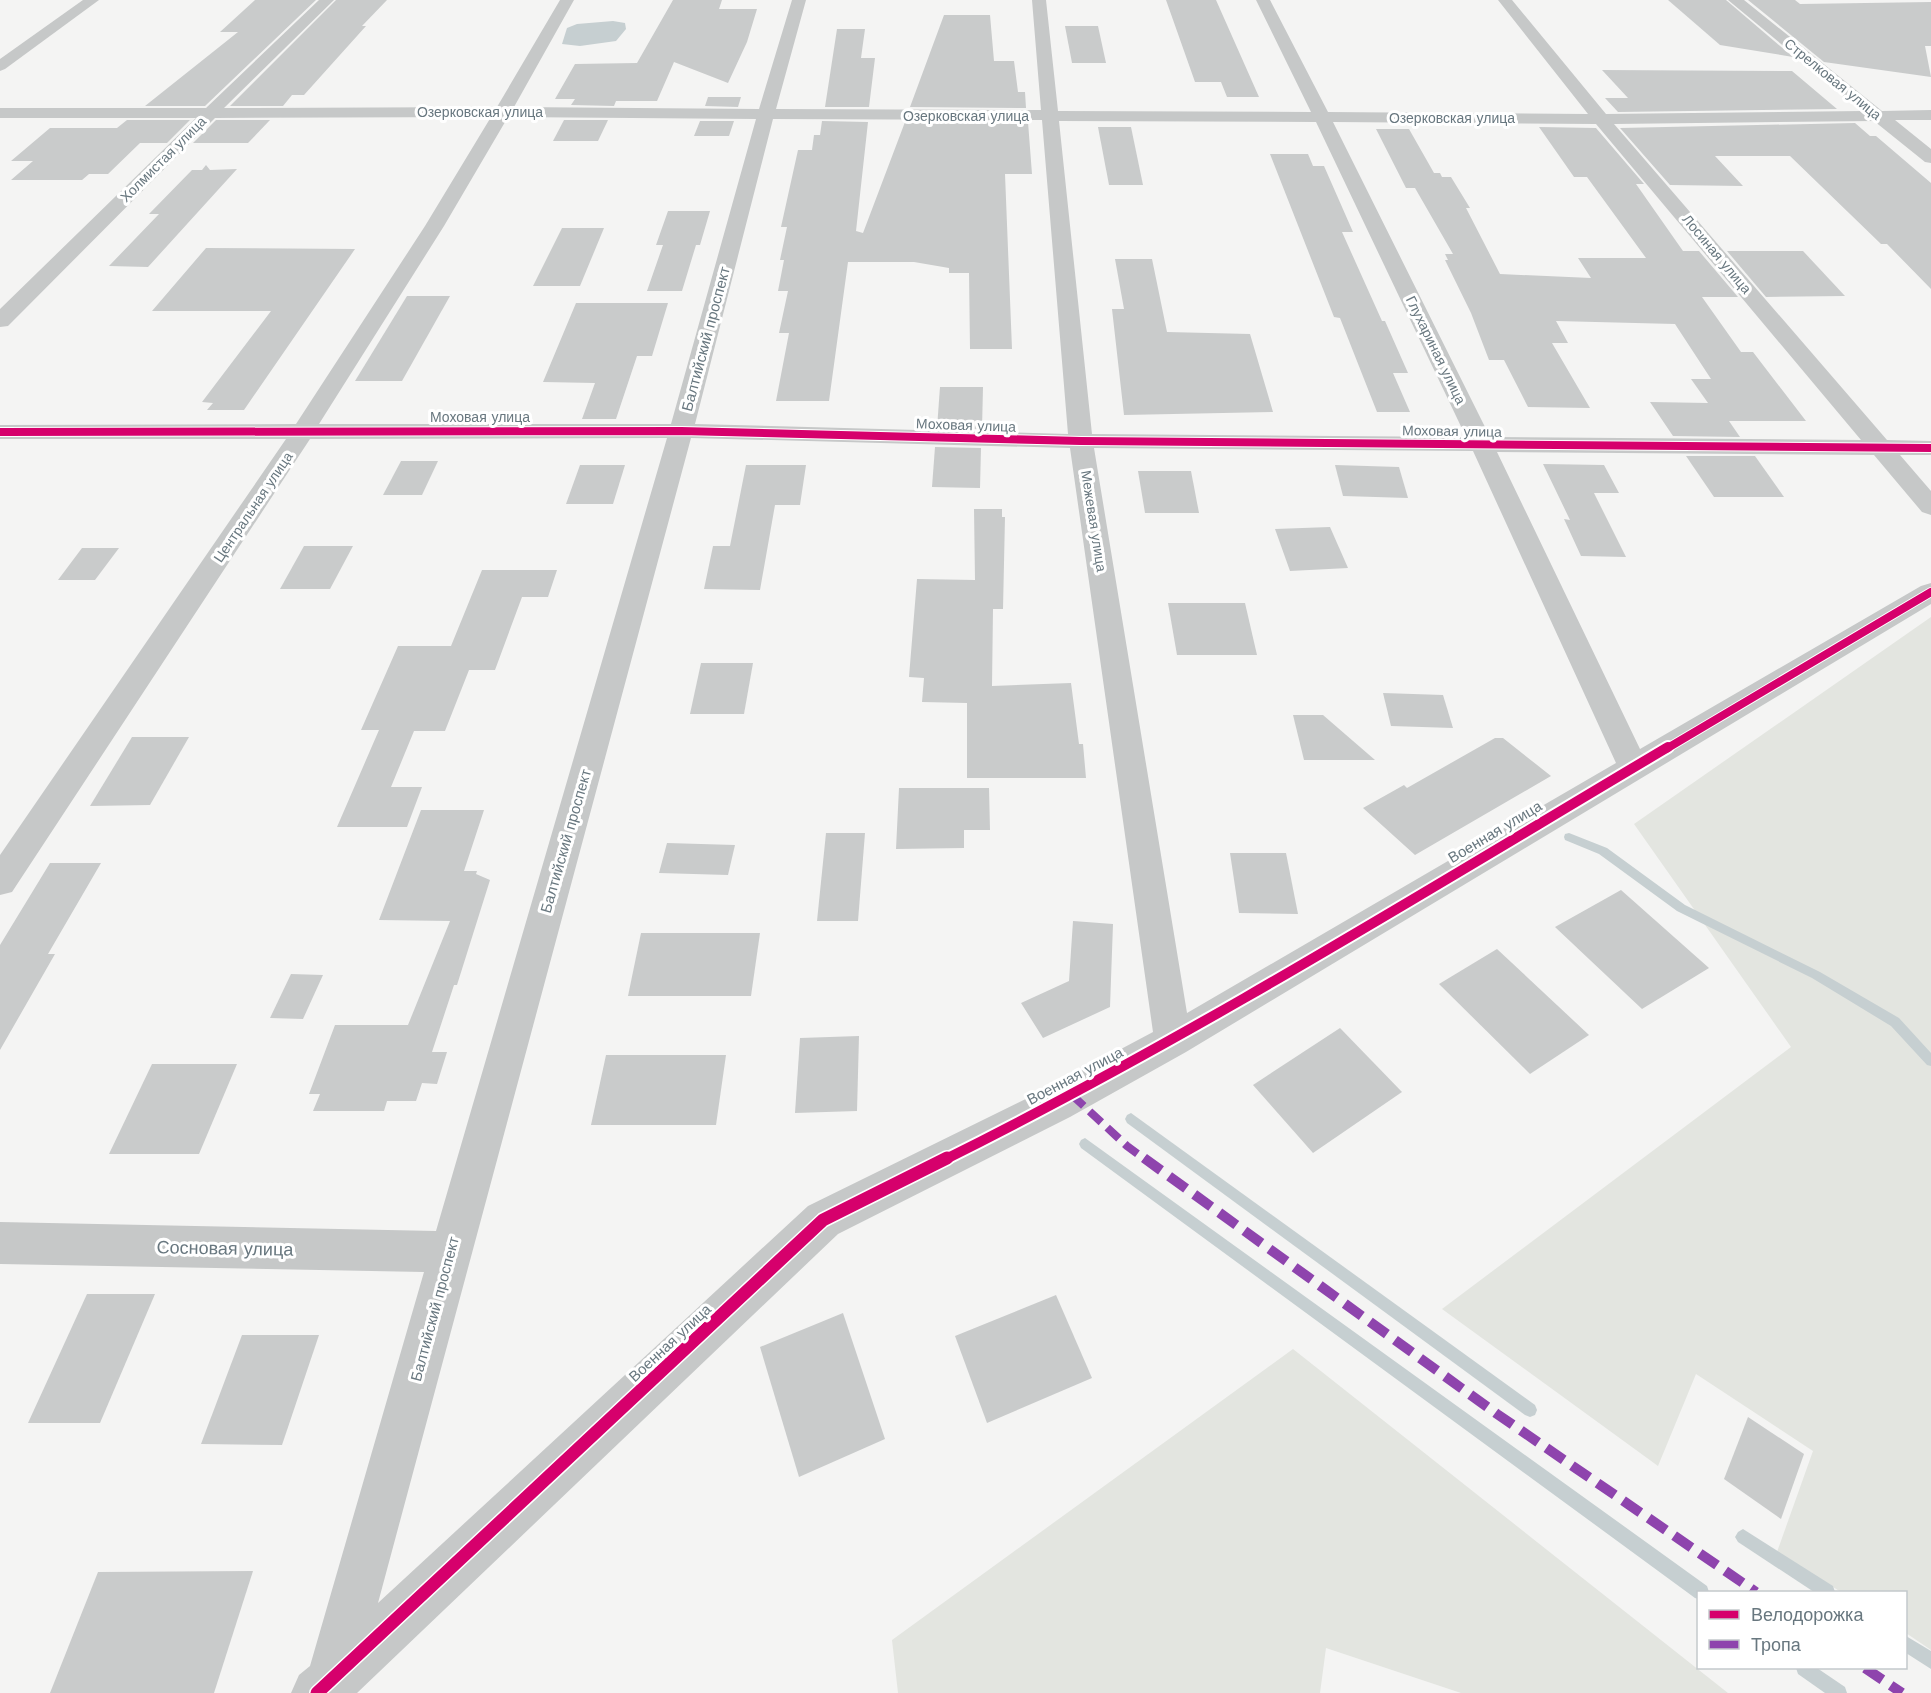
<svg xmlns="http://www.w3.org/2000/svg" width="1931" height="1693" font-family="'Work Sans',sans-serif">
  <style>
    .green { fill: #e3e5e0 }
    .water { fill: #c6cfd1 }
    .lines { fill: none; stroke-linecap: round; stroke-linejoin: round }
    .stream { fill: #c6cfd1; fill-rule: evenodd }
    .building { fill: #c9cbcb }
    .minor { fill: #c6c8c8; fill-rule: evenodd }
    .quiet-far1 { stroke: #8e44ad; stroke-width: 8; stroke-dasharray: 16 8; stroke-linecap: butt }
    .quiet { stroke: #8e44ad; stroke-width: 10; stroke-dasharray: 21 10; stroke-linecap: butt }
    .cycleway-far3-casing { stroke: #fff; stroke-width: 8 }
    .cycleway-far2-casing { stroke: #fff; stroke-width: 10 }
    .cycleway-far1-casing { stroke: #fff; stroke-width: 14 }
    .cycleway-casing { stroke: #fff; stroke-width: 16 }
    .cycleway-far3 { stroke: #d6006c; stroke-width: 6 }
    .cycleway-far2 { stroke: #d6006c; stroke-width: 8 }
    .cycleway-far1 { stroke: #d6006c; stroke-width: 10 }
    .cycleway { stroke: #d6006c; stroke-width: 13 }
    .labels { text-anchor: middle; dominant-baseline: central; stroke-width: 6; stroke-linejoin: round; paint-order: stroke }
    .far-street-label { font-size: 14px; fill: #68777f; stroke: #fff }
    .street-label { font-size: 15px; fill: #68777f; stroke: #fff }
    .near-street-label { font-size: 18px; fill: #68777f; stroke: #fff }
  </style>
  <rect width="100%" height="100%" fill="#f4f4f3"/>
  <!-- green -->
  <g class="green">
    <polygon points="1931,617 1931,1650 1906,1633 1906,1592 1841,1592 1777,1552 1813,1451 1696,1374 1658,1466 1442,1309 1791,1047 1634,824"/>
    <polygon points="1293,1349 1728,1693 1461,1693 1326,1648 1320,1693 898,1693 892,1640"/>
  </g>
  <!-- water -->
  <polygon class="water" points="613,21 625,23 626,29 616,41 580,46 562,44 567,28 577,24"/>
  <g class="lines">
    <!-- stream -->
    <g class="stream">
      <polygon points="1569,833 1607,848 1685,905 1820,972 1899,1018 1931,1053 1931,1066 1927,1065 1891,1026 1812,978 1677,911 1599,854 1565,840 1564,837 1565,834"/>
      <polygon points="1131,1113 1535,1405 1537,1410 1535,1415 1530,1417 1525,1415 1127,1123 1125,1119 1127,1115"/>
      <polygon points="1085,1138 1707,1586 1709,1592 1698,1592 1698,1599 1695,1598 1081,1148 1079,1144 1081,1140"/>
      <polygon points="1743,1529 1833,1586 1835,1592 1814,1592 1738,1542 1735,1537 1738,1532"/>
      <polygon points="1906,1636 1931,1651 1931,1669 1906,1653"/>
      <polygon points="1796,1668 1817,1668 1845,1687 1847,1693 1825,1693 1798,1674"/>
    </g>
  </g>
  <!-- building -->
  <g class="building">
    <polygon points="255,0 316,0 205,106 145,106 238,32 220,32"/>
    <polygon points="336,0 387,0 362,26 366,26 304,95 292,95 283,106 230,106"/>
    <polygon points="673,0 722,0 719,9 757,9 747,42 728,83 674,62 657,101 616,101 614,106 571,105 575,99 555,99 575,64 637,63"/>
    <polygon points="1166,0 1216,0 1259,97 1227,97 1221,82 1195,82"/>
    <polygon points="1668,0 1726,0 1793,57 1720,45"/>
    <polygon points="1748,0 1795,0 1800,4 1931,2 1931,46 1925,46 1931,77 1824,62"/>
    <polygon points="944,15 990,15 994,61 1014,61 1018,92 1025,92 1026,108 910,107"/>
    <polygon points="1065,26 1098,26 1106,63 1072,63"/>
    <polygon points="837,29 865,29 861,58 875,58 869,107 825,107"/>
    <polygon points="1602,70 1792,71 1837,109 1618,112 1605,98 1628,98"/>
    <polygon points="708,97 741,97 738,107 705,106"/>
    <polygon points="127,120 190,120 167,143 140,143 108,174 89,174 82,180 11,180 33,161 11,161 50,128 117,128"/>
    <polygon points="216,120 270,120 248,143 193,143"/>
    <polygon points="564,120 608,120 598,141 553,141"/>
    <polygon points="700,121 734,121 729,136 694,136"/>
    <polygon points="822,121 868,122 856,231 863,233 905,122 1028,122 1032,174 1005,174 1012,349 970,349 969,273 949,273 949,268 914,262 848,262 829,401 776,401 789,333 779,333 788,291 778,291 784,260 780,260 787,227 781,227 798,150 812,150 814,135 820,135"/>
    <polygon points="1855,123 1870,136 1876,136 1931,183 1931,289 1887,244 1881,244 1790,156 1715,156 1743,186 1670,185 1620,128"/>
    <polygon points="1098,127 1131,127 1143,185 1109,185"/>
    <polygon points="1539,127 1596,128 1644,184 1636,184 1683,251 1699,251 1738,297 1702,297 1741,352 1753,352 1806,421 1729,421 1740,437 1673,436 1650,402 1708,403 1691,379 1711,379 1675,324 1556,321 1568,343 1552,343 1590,408 1528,407 1504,360 1489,360 1471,313 1445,260 1448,260 1445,254 1453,254 1415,188 1406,188 1376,129 1409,129 1434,173 1440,173 1442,177 1451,177 1470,208 1466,208 1500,274 1591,278 1578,258 1646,258 1587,177 1574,177"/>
    <polygon points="1270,154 1308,154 1313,166 1324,166 1353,232 1342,232 1382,321 1385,321 1408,373 1393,373 1410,412 1377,412 1340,318 1334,317"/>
    <polygon points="206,165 210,170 237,169 148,267 109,266 159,214 149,214 192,170 202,170"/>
    <polygon points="668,211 710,211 700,245 696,245 682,291 647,291 663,245 656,245"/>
    <polygon points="562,228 604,228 580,286 533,286"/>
    <polygon points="206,248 355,249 244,410 207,410 213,403 202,402 271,311 152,311"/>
    <polygon points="1727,251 1803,251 1845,296 1766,297"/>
    <polygon points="1115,259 1152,259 1167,332 1250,334 1273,412 1124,415 1112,309 1124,309"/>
    <polygon points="407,296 450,296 402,381 355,381"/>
    <polygon points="576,303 668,303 652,356 637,356 616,419 582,419 595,383 543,382"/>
    <polygon points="940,387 983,387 982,429 937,428"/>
    <polygon points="935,447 981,448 980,488 932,487"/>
    <polygon points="1686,456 1755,456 1784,497 1714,497"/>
    <polygon points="401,461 438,461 422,495 383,495"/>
    <polygon points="1543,464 1604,465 1619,493 1594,493 1626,557 1581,556 1564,519 1570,520"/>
    <polygon points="580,465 625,465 613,504 566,504"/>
    <polygon points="746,465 806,465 800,505 775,505 760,590 704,589 713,546 730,546"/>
    <polygon points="1335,465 1399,467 1408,498 1343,496"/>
    <polygon points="1138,471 1191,471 1199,513 1145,513"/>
    <polygon points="974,509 1002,509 1002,517 1005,517 1003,609 993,609 992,686 1071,683 1079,744 1083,744 1086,778 967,778 967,703 922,702 924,678 909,677 917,579 975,580"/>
    <polygon points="1330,527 1348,568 1290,571 1275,529"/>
    <polygon points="304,546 353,546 330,589 280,589"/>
    <polygon points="82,548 119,548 95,580 58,580"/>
    <polygon points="482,570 557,570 548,597 522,597 495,670 469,670 445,731 414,731 391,787 422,787 407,827 337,827 379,730 361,730 398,646 451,646"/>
    <polygon points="1168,603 1245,603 1257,655 1177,655"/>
    <polygon points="701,663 753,663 744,714 690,714"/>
    <polygon points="1383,693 1443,695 1453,728 1391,726"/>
    <polygon points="1293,715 1323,715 1375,760 1304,760"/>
    <polygon points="132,737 189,737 150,805 90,806"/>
    <polygon points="1495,738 1503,738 1551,776 1415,855 1363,808 1404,785 1407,788"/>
    <polygon points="899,788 989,788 990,830 964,830 964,848 896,849"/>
    <polygon points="421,810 484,810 464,871 477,871 476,874 490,880 457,985 454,985 432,1052 447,1052 437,1084 422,1083 416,1101 387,1101 384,1111 313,1111 320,1094 309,1094 335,1025 408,1025 450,921 379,920"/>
    <polygon points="826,833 865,833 858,921 817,921"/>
    <polygon points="667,843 735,845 728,875 659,873"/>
    <polygon points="1230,853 1286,853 1298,914 1239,913"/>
    <polygon points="50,863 101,863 48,954 55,954 0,1050 0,945"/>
    <polygon points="1621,890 1709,968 1642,1009 1555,927"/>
    <polygon points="1073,921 1113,924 1110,1007 1043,1038 1021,1003 1069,981"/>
    <polygon points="641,933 760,933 751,996 628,996"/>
    <polygon points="1497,949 1589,1035 1530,1074 1439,984"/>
    <polygon points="291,974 323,975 303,1019 270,1018"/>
    <polygon points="1340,1028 1402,1092 1313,1153 1253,1085"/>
    <polygon points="859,1036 857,1111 795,1113 800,1038"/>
    <polygon points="606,1055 726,1055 716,1125 591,1125"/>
    <polygon points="152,1064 237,1064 199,1154 109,1154"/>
    <polygon points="87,1294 155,1294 100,1423 28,1423"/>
    <polygon points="1056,1295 1092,1378 987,1423 955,1336"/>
    <polygon points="843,1313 885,1439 799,1477 760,1347"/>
    <polygon points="242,1335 319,1335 282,1445 201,1444"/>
    <polygon points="1748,1417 1804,1454 1781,1519 1724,1479"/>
    <polygon points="253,1571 214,1693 50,1693 98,1572"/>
  </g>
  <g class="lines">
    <!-- minor -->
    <g class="minor">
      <polygon points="83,0 99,0 5,69 0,71 0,59"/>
      <path d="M 319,0 L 334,0 L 224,108 L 497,107 L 560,0 L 574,0 L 514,107 L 759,109 L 792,0 L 806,0 L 776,109 L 1041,110 L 1032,0 L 1046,0 L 1058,111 L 1311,112 L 1256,0 L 1270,0 L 1328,112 L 1588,114 L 1498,0 L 1512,0 L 1606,114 L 1862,111 L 1728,0 L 1744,0 L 1882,111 L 1931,110 L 1931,120 L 1895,120 L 1931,149 L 1931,163 L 1925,162 L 1874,121 L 1614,124 L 1887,440 L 1931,441 L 1931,455 L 1900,455 L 1931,491 L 1931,515 L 1922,512 L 1874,455 L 1497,452 L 1640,749 L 1921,586 L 1931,583 L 1931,604 L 1186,1052 L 1070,1117 L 838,1234 L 357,1693 L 291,1693 L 299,1675 L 310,1666 L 424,1272 L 0,1264 L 0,1222 L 436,1231 L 667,438 L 310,439 L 12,892 L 0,895 L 0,855 L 286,439 L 0,439 L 0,425 L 296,424 L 425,226 L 491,117 L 215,118 L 8,326 L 0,327 L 0,309 L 196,118 L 0,118 L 0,108 L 206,108 ZM 508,117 L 756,119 L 671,424 L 319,424 L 444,226 ZM 773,119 L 1042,120 L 1068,434 L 695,424 ZM 1059,121 L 1316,122 L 1466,437 L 1092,434 ZM 1333,122 L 1596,124 L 1861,440 L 1490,437 ZM 691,438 L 1070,448 L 1153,1032 L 1042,1091 L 808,1206 L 378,1603 ZM 1094,448 L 1473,451 L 1616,763 L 1187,1013 Z"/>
    </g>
    <!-- quiet-far1 -->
    <polyline class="quiet-far1" points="1072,1095 1127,1146 1146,1160"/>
    <!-- quiet -->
    <g class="quiet">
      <polyline points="1144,1158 1497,1414 1756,1592"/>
      <polyline points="1865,1668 1902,1693"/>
    </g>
    <!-- cycleway-far3 casing -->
    <g class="cycleway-far3-casing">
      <polyline id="cycleway-far3" points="0,432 726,432"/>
    </g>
    <!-- cycleway-far2 casing -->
    <g class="cycleway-far2-casing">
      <g id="cycleway-far2">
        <polyline points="0,432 681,431 1081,441 1931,448"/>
        <polyline points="1666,749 1931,592"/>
      </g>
    </g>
    <!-- cycleway-far1 casing -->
    <g class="cycleway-far1-casing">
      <path id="cycleway-far1" d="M 944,1160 C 1193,1036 1429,889 1668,747"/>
    </g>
    <!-- cycleway casing -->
    <g class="cycleway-casing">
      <polyline id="cycleway" points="317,1693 823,1220 947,1158"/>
    </g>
    <!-- cycleway-far3 -->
    <use href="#cycleway-far3" class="cycleway-far3"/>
    <!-- cycleway-far2 -->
    <use href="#cycleway-far2" class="cycleway-far2"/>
    <!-- cycleway-far1 -->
    <use href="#cycleway-far1" class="cycleway-far1"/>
    <!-- cycleway -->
    <use href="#cycleway" class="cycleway"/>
  </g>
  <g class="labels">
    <!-- far-street labels -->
    <g class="far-street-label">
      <text transform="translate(1833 79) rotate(39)">Стрелковая улица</text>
      <text x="480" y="112">Озерковская улица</text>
      <text x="966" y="116">Озерковская улица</text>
      <text x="1452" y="118">Озерковская улица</text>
      <text transform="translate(163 159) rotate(-45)">Холмистая улица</text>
      <text transform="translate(1717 254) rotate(50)">Лосиная улица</text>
      <text transform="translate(1436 350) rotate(64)">Глухариная улица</text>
      <text x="480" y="417">Моховая улица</text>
      <text transform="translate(966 425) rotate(2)">Моховая улица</text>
      <text transform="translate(1452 431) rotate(1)">Моховая улица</text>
      <text transform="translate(253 507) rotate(-56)">Центральная улица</text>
      <text transform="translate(1094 521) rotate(81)">Межевая улица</text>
    </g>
    <!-- street labels -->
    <g class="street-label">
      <text transform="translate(706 339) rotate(-75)">Балтийский проспект</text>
      <text transform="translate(1495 832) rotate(-31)">Военная улица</text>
      <text transform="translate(566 841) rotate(-74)">Балтийский проспект</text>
      <text transform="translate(1075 1076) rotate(-28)">Военная улица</text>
      <text transform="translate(435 1309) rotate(-75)">Балтийский проспект</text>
      <text transform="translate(670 1343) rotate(-43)">Военная улица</text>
    </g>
    <!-- near-street labels -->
    <g class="near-street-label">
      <text transform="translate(225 1248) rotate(1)">Сосновая улица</text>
    </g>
  </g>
  <!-- legend -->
  <rect x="1697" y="1591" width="210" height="78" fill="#ffffff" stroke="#c3c9cc" stroke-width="1.5"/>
  <rect x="1709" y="1610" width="30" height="9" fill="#d6006c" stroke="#c3c9cc" stroke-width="1.5"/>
  <text x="1751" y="1621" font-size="18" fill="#68777f">Велодорожка</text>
  <rect x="1709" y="1640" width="30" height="9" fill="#8e44ad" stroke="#c3c9cc" stroke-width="1.5"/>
  <text x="1751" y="1651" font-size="18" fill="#68777f">Тропа</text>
</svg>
